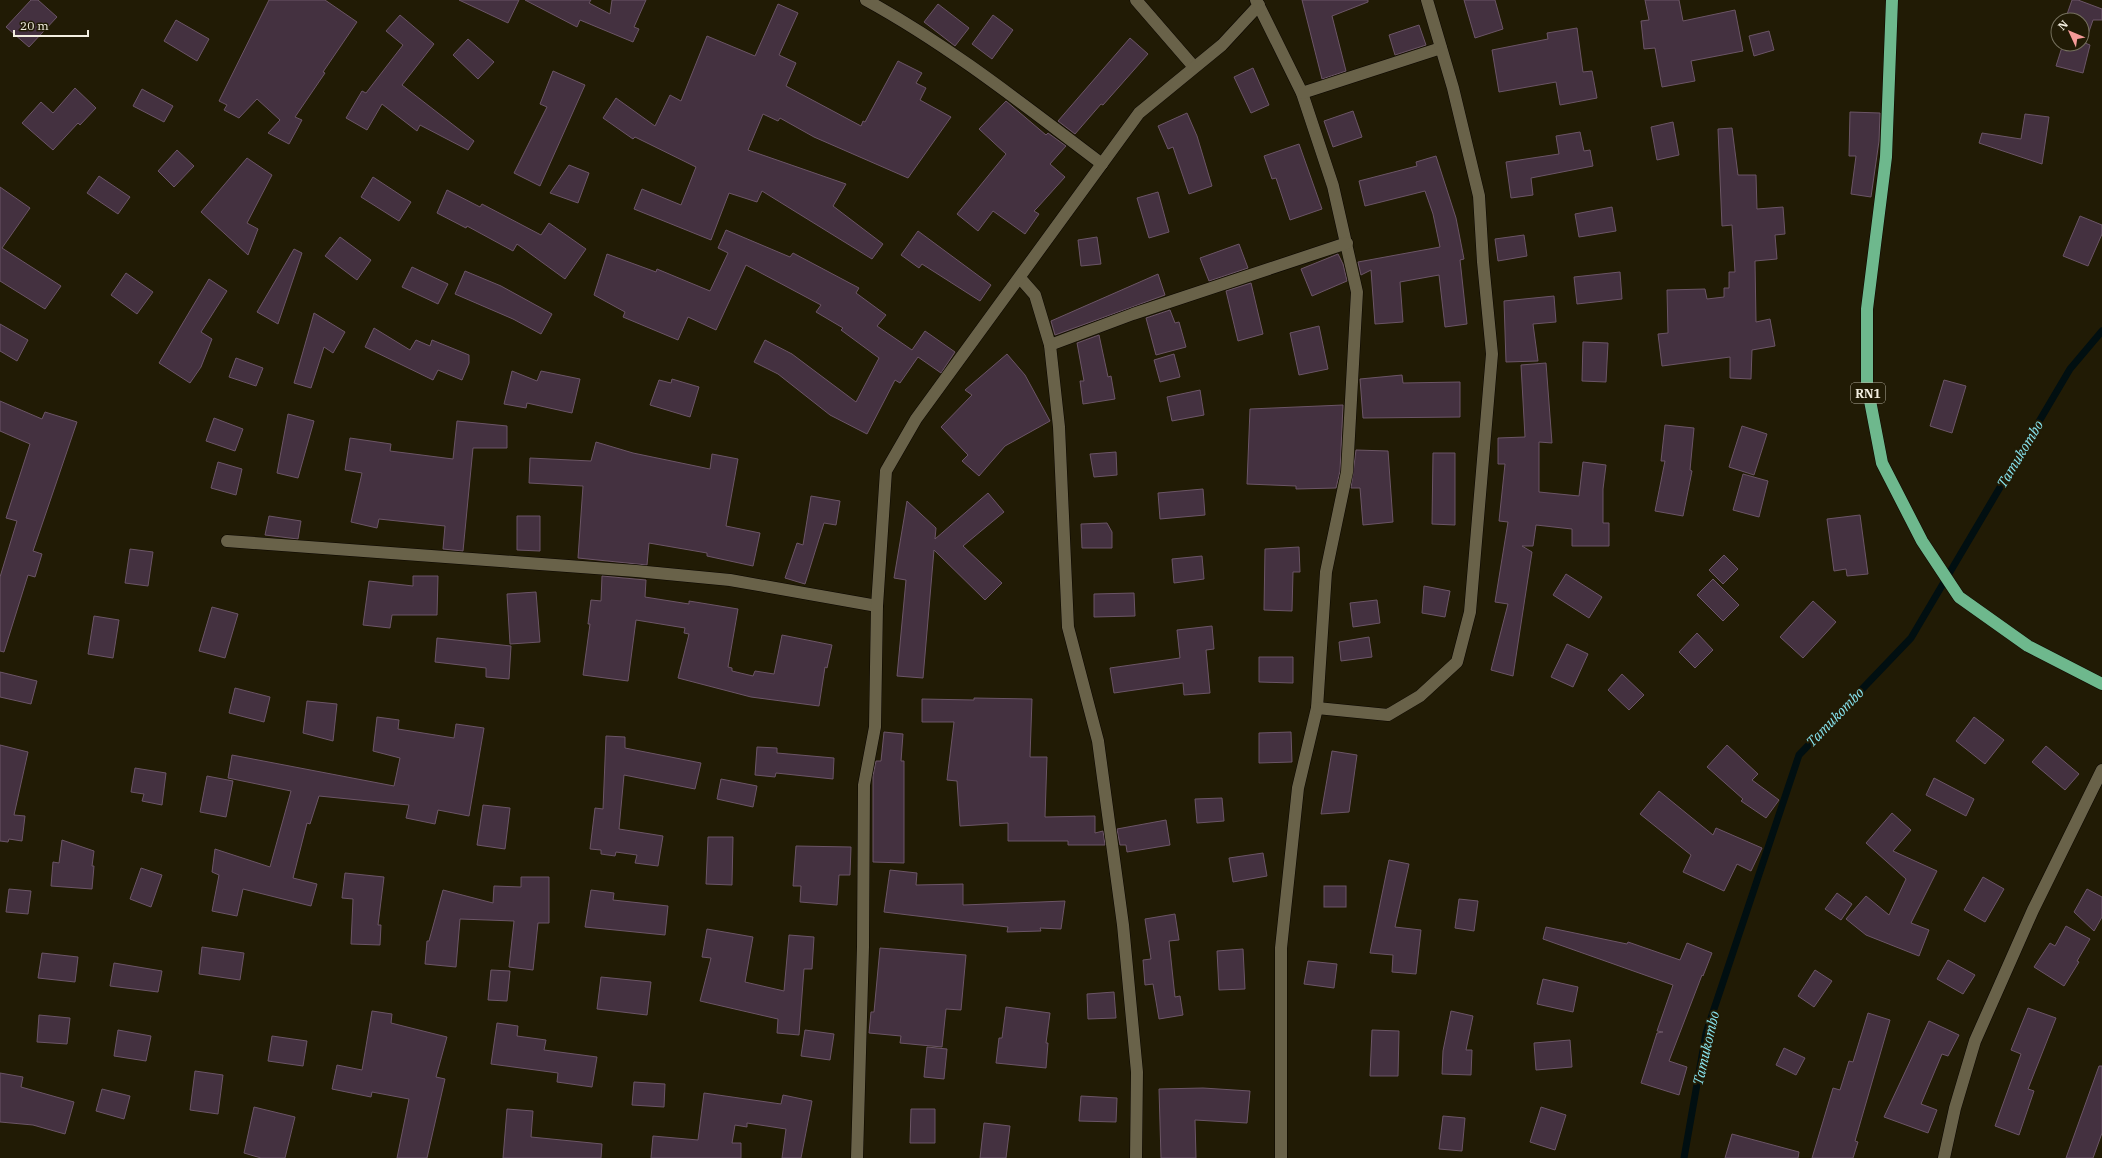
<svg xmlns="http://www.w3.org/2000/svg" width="2102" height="1158" font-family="'IBM Plex Serif',serif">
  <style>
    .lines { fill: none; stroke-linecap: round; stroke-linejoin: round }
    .stream { stroke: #010f11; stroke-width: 7 }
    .building { fill: #443140; stroke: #6b5566 }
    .street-casing { stroke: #0b0600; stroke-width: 13 }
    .highway-casing { stroke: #0b0600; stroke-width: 13 }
    .street { stroke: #696249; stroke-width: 12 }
    .highway { stroke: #6eb88d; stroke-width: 12 }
    .labels { text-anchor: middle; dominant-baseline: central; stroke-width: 4; stroke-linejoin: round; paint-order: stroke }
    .shield { fill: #211b05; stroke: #b4af9f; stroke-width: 1 }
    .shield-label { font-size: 12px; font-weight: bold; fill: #f3efe1 }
    .water-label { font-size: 14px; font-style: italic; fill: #89e6f2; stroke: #211b05 }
  </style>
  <rect width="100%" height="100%" fill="#211b05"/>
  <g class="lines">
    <!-- stream -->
    <polyline class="stream" points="1684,1158 1706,1033 1799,755 1911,638 2070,369 2102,331"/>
  </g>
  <!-- building -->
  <g class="building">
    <polygon points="31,0 38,0 57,17 29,47 6,27"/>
    <polygon points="269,0 325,0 357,22 323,72 325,73 295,117 302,120 289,144 268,133 280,120 257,99 239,118 224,110 227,105 219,101"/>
    <polygon points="459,0 519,0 508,23"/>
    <polygon points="525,0 591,0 589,3 610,14 612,0 646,0 634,27 639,29 633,42 580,20 577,27"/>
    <polygon points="1302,0 1368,0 1368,2 1332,16 1346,71 1322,79"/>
    <polygon points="1464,0 1495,0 1503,29 1475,38"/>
    <polygon points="1645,0 1679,0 1683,21 1735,10 1743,51 1691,61 1695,81 1662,87 1655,48 1644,49 1641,21 1649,20"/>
    <polygon points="2072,0 2078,0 2102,9 2102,20 2093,20 2085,43 2090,45 2083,73 2056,66 2063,44 2082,44 2082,20 2065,20"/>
    <polygon points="778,4 798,13 779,55 796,63 786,86 861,126 863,121 865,122 898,61 922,73 916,83 926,88 920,100 951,117 908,178 814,137 780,118 778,121 763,114 748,150 846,184 833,206 883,244 872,259 762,191 757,202 729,193 711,240 634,209 642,189 681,205 696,167 635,137 633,139 603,118 616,98 655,126 670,95 681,101 707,36 755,56"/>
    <polygon points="938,4 969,28 955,46 924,22"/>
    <polygon points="400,15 434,44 402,85 474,141 468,150 420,125 417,131 382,104 367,130 346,118 362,91 366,93 403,45 386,31"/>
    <polygon points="993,15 1013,30 992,59 972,44"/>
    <polygon points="176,20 209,39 197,61 164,41"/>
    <polygon points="1419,25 1426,45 1395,55 1389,35"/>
    <polygon points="1577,28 1583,72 1592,71 1597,98 1560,105 1556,82 1499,92 1492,50 1548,39 1547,33"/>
    <polygon points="1769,31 1774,50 1754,56 1749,36"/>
    <polygon points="1130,38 1148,54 1103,105 1101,104 1075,134 1058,121"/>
    <polygon points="468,39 494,62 478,79 453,55"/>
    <polygon points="1253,68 1269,105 1251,113 1234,77"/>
    <polygon points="553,71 585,85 540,186 514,173 547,107 540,104"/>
    <polygon points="75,88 96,108 80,125 78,123 53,150 22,123 41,102 53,113"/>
    <polygon points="142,89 173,106 164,122 133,106"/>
    <polygon points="1006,101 1046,135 1048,133 1066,146 1050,164 1065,177 1037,208 1034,211 1039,214 1025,234 993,211 978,231 957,214 1006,154 979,129"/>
    <polygon points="1353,111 1362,137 1333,147 1324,121"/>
    <polygon points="1850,112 1880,113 1879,141 1871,197 1851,194 1856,156 1849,156"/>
    <polygon points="1187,113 1197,136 1212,186 1189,194 1173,147 1168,149 1158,126"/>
    <polygon points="2025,114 2049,117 2042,164 1979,143 1982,133 2021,139"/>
    <polygon points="1673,122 1679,155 1657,160 1651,127"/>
    <polygon points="1732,128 1738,175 1756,175 1757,209 1783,207 1785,234 1775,235 1777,259 1755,261 1756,322 1770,319 1775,346 1752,350 1751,379 1730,378 1730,357 1662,366 1658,334 1668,333 1667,290 1705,289 1707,299 1724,297 1724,288 1729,288 1729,272 1735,272 1732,225 1722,226 1718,129"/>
    <polygon points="1580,132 1584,151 1590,150 1593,166 1531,178 1533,195 1511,198 1506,162 1559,154 1556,136"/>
    <polygon points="1299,144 1322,209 1290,220 1276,178 1272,179 1264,156"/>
    <polygon points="177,150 194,166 174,187 158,171"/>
    <polygon points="1436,156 1456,218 1464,259 1460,260 1467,324 1445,327 1439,275 1400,282 1403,322 1375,324 1371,270 1361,275 1358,262 1440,247 1433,214 1425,191 1365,206 1359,181 1417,166 1416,162"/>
    <polygon points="247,158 272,175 247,223 258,229 248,255 201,212"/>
    <polygon points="569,165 589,173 578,203 550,193"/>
    <polygon points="99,176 130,197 118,214 87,193"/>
    <polygon points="373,177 411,202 399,221 361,197"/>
    <polygon points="0,187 30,208 2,248 61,286 45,309 0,281"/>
    <polygon points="447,190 480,207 482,204 541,235 549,223 586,249 565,279 517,244 513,251 467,226 466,228 437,213"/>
    <polygon points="1158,192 1169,232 1149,238 1137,198"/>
    <polygon points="1612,207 1616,231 1579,237 1575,214"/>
    <polygon points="2080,216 2102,225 2102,234 2088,266 2063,256"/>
    <polygon points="726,230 790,257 793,253 859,288 856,293 886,315 877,326 912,350 925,331 955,352 941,373 918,357 900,383 895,380 867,434 830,415 778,374 754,362 765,340 792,354 856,402 879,358 841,330 843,328 816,312 821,305 746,265 716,330 688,317 678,340 623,317 625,312 594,295 607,254 656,272 657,269 710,291 728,253 718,248"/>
    <polygon points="918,231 991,285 980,301 922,264 919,268 901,255"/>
    <polygon points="1524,235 1527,256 1498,261 1495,239"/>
    <polygon points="340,237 371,260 357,280 325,256"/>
    <polygon points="1097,237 1101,264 1081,266 1078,240"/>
    <polygon points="1239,244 1248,268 1209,281 1200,258"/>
    <polygon points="294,249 302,253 278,324 257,312"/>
    <polygon points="1338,254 1343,264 1347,281 1312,296 1301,269"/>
    <polygon points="412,267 448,284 438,304 402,287"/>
    <polygon points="465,271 501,286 552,314 541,334 513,319 455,294"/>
    <polygon points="1620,272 1622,299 1577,304 1574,277"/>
    <polygon points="126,273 153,292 137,314 111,295"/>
    <polygon points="1158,274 1165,295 1055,335 1051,321"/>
    <polygon points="209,279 227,291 201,332 212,339 201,367 190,383 159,363"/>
    <polygon points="1251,283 1263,334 1238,341 1226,291"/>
    <polygon points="1554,296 1556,322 1533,324 1538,361 1506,362 1504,301"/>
    <polygon points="1170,310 1175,323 1179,322 1186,347 1156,355 1146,318"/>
    <polygon points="314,313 345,332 333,353 324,347 311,388 294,383"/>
    <polygon points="0,324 28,340 17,361 0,351"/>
    <polygon points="1319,326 1328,369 1299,375 1290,333"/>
    <polygon points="374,328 410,350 416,340 430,346 432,340 469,355 469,363 462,380 438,370 433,380 365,347"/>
    <polygon points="1099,335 1108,377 1111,376 1115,399 1083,404 1080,381 1084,381 1077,343"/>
    <polygon points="1583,342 1608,343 1606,382 1582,381"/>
    <polygon points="1007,354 1025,375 1050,421 1005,446 979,476 962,461 968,455 941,427 972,395 965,390"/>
    <polygon points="1174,354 1180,377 1160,382 1154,360"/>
    <polygon points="236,358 263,368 256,386 229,377"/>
    <polygon points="1546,363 1552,443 1539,442 1539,492 1579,496 1583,462 1606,465 1603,489 1603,523 1609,523 1609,546 1572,546 1572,529 1536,525 1533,546 1522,546 1532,552 1513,676 1491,670 1508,604 1495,602 1508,522 1499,521 1505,464 1498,464 1498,438 1525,437 1521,365"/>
    <polygon points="512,371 537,381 541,371 580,379 572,413 527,403 526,408 504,404"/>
    <polygon points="1402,375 1403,383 1460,382 1460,417 1363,418 1360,379"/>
    <polygon points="672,379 699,387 690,417 650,405 659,380 671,383"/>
    <polygon points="1944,380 1966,386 1952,433 1930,426"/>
    <polygon points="1200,390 1204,415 1172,421 1167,397"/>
    <polygon points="0,401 42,419 45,412 77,422 33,551 42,554 35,577 28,575 4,652 0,651 0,577 17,521 6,518 30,444 0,431"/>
    <polygon points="1343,405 1340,471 1336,488 1296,489 1296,486 1247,484 1250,409"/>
    <polygon points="288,414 314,421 298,478 277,473"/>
    <polygon points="214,418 243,429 235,451 206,441"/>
    <polygon points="457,421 507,426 507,448 473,448 463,551 443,549 445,526 379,519 377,528 351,522 362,473 345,470 350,438 391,444 390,451 453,459"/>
    <polygon points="1665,425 1694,428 1690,470 1692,471 1683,516 1655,511 1665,461 1661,461"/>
    <polygon points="1742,426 1767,434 1754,475 1729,467"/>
    <polygon points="596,442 633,453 710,469 712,454 738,459 726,526 760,533 753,566 707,556 707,553 649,543 647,565 578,558 583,486 529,483 530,458 591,461"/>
    <polygon points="1356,450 1388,451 1393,522 1363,525 1360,488 1351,488"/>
    <polygon points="1116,452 1117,475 1094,477 1090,454"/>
    <polygon points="1433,453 1455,453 1455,525 1432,524"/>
    <polygon points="218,462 242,469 236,495 211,488"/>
    <polygon points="1743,474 1768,481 1759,517 1733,510"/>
    <polygon points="1203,489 1205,515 1160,519 1158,493"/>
    <polygon points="988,493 1004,512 963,546 1002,583 985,600 934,550 923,678 897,676 906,580 894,578 907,501 936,528 935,539"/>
    <polygon points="811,496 840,501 836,525 824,523 805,584 785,578 797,543 803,545"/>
    <polygon points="1860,515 1868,574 1847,576 1846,569 1834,571 1827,519"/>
    <polygon points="269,516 301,521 298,539 265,535"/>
    <polygon points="517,516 540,516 540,551 517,550"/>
    <polygon points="1107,523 1112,532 1112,548 1082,548 1081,524"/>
    <polygon points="1299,547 1300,572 1293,572 1292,611 1264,610 1265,549"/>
    <polygon points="130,549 153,552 148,586 125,583"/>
    <polygon points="1724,555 1738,569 1723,584 1709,570"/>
    <polygon points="1202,556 1204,579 1174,583 1172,559"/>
    <polygon points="1566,574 1602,597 1589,618 1553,595"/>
    <polygon points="413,576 438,576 437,615 392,615 390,628 363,625 369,581 413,586"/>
    <polygon points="602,576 646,580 645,597 689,604 689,601 738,609 728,667 732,668 732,671 753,676 755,671 774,674 782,635 832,645 827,668 825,667 819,706 751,697 678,678 689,634 684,633 685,628 636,620 628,681 583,675 590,624 588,624 591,600 601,601"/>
    <polygon points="1713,579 1739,605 1723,621 1697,595"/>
    <polygon points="1424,586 1450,591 1445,617 1422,613"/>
    <polygon points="536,592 540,642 510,644 507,594"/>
    <polygon points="1134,593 1135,616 1094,617 1094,594"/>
    <polygon points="1377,600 1380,623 1353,627 1350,603"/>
    <polygon points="1813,601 1836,622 1803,658 1780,637"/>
    <polygon points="212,607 238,614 225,658 199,651"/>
    <polygon points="94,616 119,620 113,658 88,654"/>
    <polygon points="1212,626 1214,649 1206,650 1210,693 1184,695 1183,683 1114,693 1110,668 1180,658 1177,630"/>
    <polygon points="1697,633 1713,650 1695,668 1679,652"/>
    <polygon points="1369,637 1372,657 1341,661 1339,642"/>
    <polygon points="437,638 511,646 509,679 486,677 486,668 435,662"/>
    <polygon points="1567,644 1588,654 1573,687 1551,677"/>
    <polygon points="1259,657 1293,657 1293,683 1259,682"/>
    <polygon points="0,672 37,681 31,704 0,697"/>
    <polygon points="1622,674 1644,695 1629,710 1608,690"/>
    <polygon points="235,688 270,697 264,722 229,713"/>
    <polygon points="974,698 1032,699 1030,757 1047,757 1045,817 1095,816 1095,833 1103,831 1105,845 1068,845 1068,841 1008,841 1008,823 960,826 957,781 947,780 954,722 922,722 922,699 974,700"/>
    <polygon points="307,701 337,704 333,741 303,733"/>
    <polygon points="377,717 399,720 398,729 454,738 456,724 484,728 469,816 438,810 435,824 406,818 409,805 319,796 310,824 307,823 293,878 317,884 311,906 243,889 237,916 212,911 219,875 212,872 215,849 270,867 291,791 228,778 232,755 394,786 400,758 373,751"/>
    <polygon points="1974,717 2004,740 1985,764 1956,741"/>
    <polygon points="884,732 903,734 901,761 904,761 904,863 873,862 873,776 876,761 881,761"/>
    <polygon points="1291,732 1292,762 1259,763 1259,733"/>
    <polygon points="606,736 625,737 625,748 701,763 695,789 624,775 619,829 663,836 658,866 635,863 637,855 616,852 615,856 601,854 601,850 590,849 595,808 603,809"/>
    <polygon points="0,745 28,752 14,815 25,816 22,841 9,839 8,842 0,841"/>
    <polygon points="1727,745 1758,774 1752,780 1779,800 1766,818 1741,801 1743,799 1707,767"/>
    <polygon points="2046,746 2079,774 2065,790 2032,762"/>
    <polygon points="757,747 777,748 777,753 834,758 833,779 776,773 775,777 755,775"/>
    <polygon points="1332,751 1357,755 1349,812 1321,814"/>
    <polygon points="135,768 166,773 162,805 142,801 144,794 131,792"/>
    <polygon points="207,776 233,781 226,817 200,812"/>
    <polygon points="1934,778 1974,799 1966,816 1926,795"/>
    <polygon points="721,779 757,786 753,807 717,799"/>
    <polygon points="1659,791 1713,835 1716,828 1762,848 1751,871 1737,864 1724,891 1683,872 1691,855 1640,814"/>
    <polygon points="1222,798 1224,821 1197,823 1195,799"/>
    <polygon points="483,805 510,808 505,849 477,845"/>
    <polygon points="1892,813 1911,830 1893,851 1937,871 1911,923 1929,930 1919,956 1866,935 1846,919 1866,896 1889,915 1906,879 1866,843"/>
    <polygon points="1166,820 1170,845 1127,852 1126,845 1120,845 1117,829"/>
    <polygon points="708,837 733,837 732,885 706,884"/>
    <polygon points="62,840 94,851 92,866 94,866 92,889 51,886 53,862 59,863"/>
    <polygon points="796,846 851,847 850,875 839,875 837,905 800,902 801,886 793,886"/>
    <polygon points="1263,853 1267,876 1233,882 1229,858"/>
    <polygon points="1389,860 1409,864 1395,927 1421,930 1416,974 1392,972 1393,955 1370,953"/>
    <polygon points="141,868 162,875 151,907 130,899"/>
    <polygon points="890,870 917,873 916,885 963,884 963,905 1065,901 1061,929 1040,928 1041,931 1007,932 1008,927 884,912"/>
    <polygon points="345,873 384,877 378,925 381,925 380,945 351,944 353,899 342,898"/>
    <polygon points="521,877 549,877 549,923 538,923 533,970 509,967 514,921 460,919 456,967 425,964 427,941 429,941 443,890 493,903 494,886 521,887"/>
    <polygon points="1983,877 2004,889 1985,922 1964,910"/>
    <rect x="1324" y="886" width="22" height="21"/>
    <polygon points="9,889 31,891 28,914 6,912"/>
    <polygon points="2087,889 2102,897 2102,917 2094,931 2074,912"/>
    <polygon points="591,890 614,893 613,900 668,906 665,935 585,927"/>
    <polygon points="1837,893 1852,904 1841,920 1825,909"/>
    <polygon points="1459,899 1478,901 1474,931 1455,928"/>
    <polygon points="1175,914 1179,940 1169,941 1175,997 1180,996 1183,1015 1159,1019 1153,984 1145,985 1143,960 1151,959 1145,919"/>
    <polygon points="2066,926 2090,939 2077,961 2079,962 2064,986 2034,967 2050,943 2055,946"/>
    <polygon points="1546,927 1627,944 1628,942 1680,960 1687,943 1712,953 1703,976 1702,975 1669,1061 1687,1067 1679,1095 1641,1083 1657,1033 1663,1032 1657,1031 1673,985 1543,939"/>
    <polygon points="707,929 753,937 745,982 784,991 789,935 814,937 812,969 804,969 799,1035 777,1033 778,1019 700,1001 711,958 702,957"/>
    <polygon points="202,947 244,953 240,980 199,974"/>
    <polygon points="880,948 966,955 961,1010 946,1009 942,1047 900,1043 901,1036 869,1033 871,1012 874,1012"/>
    <polygon points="1243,949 1245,989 1219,990 1217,951"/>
    <polygon points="42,953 78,957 75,982 38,978"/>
    <polygon points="1948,960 1975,975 1963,994 1937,979"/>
    <polygon points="1308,961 1337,964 1334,988 1304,984"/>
    <polygon points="114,963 162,971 158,992 110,986"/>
    <polygon points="491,970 510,971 507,1001 488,1000"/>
    <polygon points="1815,970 1832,981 1814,1007 1798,996"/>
    <polygon points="601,977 651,982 647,1015 597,1009"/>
    <polygon points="1543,979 1578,987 1573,1012 1537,1004"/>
    <polygon points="1114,992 1116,1018 1088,1019 1087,994"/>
    <polygon points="1006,1007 1050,1013 1046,1043 1048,1043 1046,1068 996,1063 999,1038 1002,1038"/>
    <polygon points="2028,1008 2056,1018 2028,1089 2034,1091 2019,1135 1995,1126 2021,1054 2011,1050"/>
    <polygon points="372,1011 392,1014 391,1023 447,1037 436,1077 445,1079 427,1158 397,1158 409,1099 372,1092 371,1097 332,1089 337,1065 362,1070"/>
    <polygon points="1451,1011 1473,1016 1466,1050 1472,1050 1471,1075 1442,1074 1443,1051"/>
    <polygon points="1868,1013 1890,1020 1855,1141 1858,1142 1853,1158 1812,1158 1833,1088 1840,1090 1849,1061 1853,1062"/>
    <polygon points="39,1015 70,1018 67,1044 37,1042"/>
    <polygon points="1929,1021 1959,1035 1948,1056 1942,1054 1921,1104 1937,1110 1928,1133 1884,1117"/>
    <polygon points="497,1023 518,1026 517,1036 546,1040 544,1050 597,1057 592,1087 557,1082 558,1073 491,1064"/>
    <polygon points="118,1030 151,1036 146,1061 114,1056"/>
    <polygon points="805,1030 834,1034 830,1060 801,1056"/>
    <polygon points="1372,1030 1399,1031 1398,1076 1370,1076"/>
    <polygon points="272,1036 307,1041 303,1066 268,1061"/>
    <polygon points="1570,1040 1572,1067 1536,1070 1534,1043"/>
    <polygon points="927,1047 947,1049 944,1079 924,1077"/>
    <polygon points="1784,1048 1805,1058 1796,1075 1776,1065"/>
    <polygon points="2099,1066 2102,1066 2102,1133 2093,1158 2066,1158"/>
    <polygon points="195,1071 223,1075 218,1114 190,1110"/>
    <polygon points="0,1073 23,1077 21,1087 74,1102 65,1134 33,1125 0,1122"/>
    <polygon points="634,1082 665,1084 664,1107 632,1105"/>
    <polygon points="1203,1088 1250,1091 1247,1123 1195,1120 1196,1158 1161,1158 1159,1089"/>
    <polygon points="102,1089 130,1096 124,1119 96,1111"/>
    <polygon points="704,1093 781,1104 783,1095 812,1101 801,1158 782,1158 786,1129 747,1123 747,1127 735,1125 732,1143 741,1143 741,1158 651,1158 653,1136 698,1140"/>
    <polygon points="1081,1096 1117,1098 1116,1122 1079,1121"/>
    <polygon points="254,1107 295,1117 285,1158 261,1158 244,1153"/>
    <polygon points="1541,1107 1566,1115 1555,1150 1530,1142"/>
    <polygon points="507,1109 533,1111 531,1137 602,1144 601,1158 503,1158"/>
    <polygon points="911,1109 935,1109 935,1143 910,1143"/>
    <polygon points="1443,1116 1465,1118 1462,1151 1439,1149"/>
    <polygon points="984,1123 1010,1126 1006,1158 980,1158"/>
    <polygon points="1732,1134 1799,1152 1798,1158 1725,1158"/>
  </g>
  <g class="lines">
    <!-- street casing -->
    <g class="street-casing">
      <g id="street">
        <path d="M 866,0 C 950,46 1025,106 1102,164"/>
        <polyline points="1136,0 1194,67"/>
        <polyline points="1256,0 1302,93 1333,186 1357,292 1347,472 1326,572 1317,708 1298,788 1281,948 1281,1158"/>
        <polyline points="1302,93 1441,48"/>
        <polyline points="1020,278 1035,295 1050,345 1059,427 1068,627 1098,741 1123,925 1137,1072 1136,1158"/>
        <polyline points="1050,345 1133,314 1347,243"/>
        <polyline points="227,541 636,571 730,580 877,606"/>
        <polyline points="1317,708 1388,715 1420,696 1457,662 1470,612 1492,354 1483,262 1479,196 1453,88 1427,0"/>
        <polyline points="857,1158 863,947 864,785 875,727 877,606 886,471 916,419 1139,113 1222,45 1259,5"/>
        <polyline points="1944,1158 1955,1108 1975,1041 2033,910 2102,770"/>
      </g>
    </g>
    <!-- highway casing -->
    <g class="highway-casing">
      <polyline id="highway" points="1892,0 1886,157 1867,309 1867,385 1882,463 1922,541 1959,597 2028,646 2102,684"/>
    </g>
    <!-- street -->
    <use href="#street" class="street"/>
    <!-- highway -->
    <use href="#highway" class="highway"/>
  </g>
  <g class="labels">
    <!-- shield labels -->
    <rect class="shield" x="1851" y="383" width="34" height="20" rx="3"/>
    <g class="shield-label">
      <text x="1868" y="393">RN1</text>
    </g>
    <!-- water labels -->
    <g class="water-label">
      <text transform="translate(2020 454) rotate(-59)">Tamukombo</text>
      <text transform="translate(1835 717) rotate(-46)">Tamukombo</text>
      <text transform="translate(1706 1048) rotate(-77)">Tamukombo</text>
    </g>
  </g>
  <!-- north arrow -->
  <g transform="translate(2070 32) rotate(314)"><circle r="19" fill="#211b05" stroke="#75705d"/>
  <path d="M0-3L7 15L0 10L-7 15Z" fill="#f59b99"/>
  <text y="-6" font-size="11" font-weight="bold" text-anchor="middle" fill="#f3efe1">N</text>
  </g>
  <!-- scale -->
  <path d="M14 30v6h74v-6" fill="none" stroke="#f3efe1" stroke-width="2"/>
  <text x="20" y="30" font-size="12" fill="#f3efe1" stroke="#211b05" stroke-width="3" paint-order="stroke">20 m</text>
</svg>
